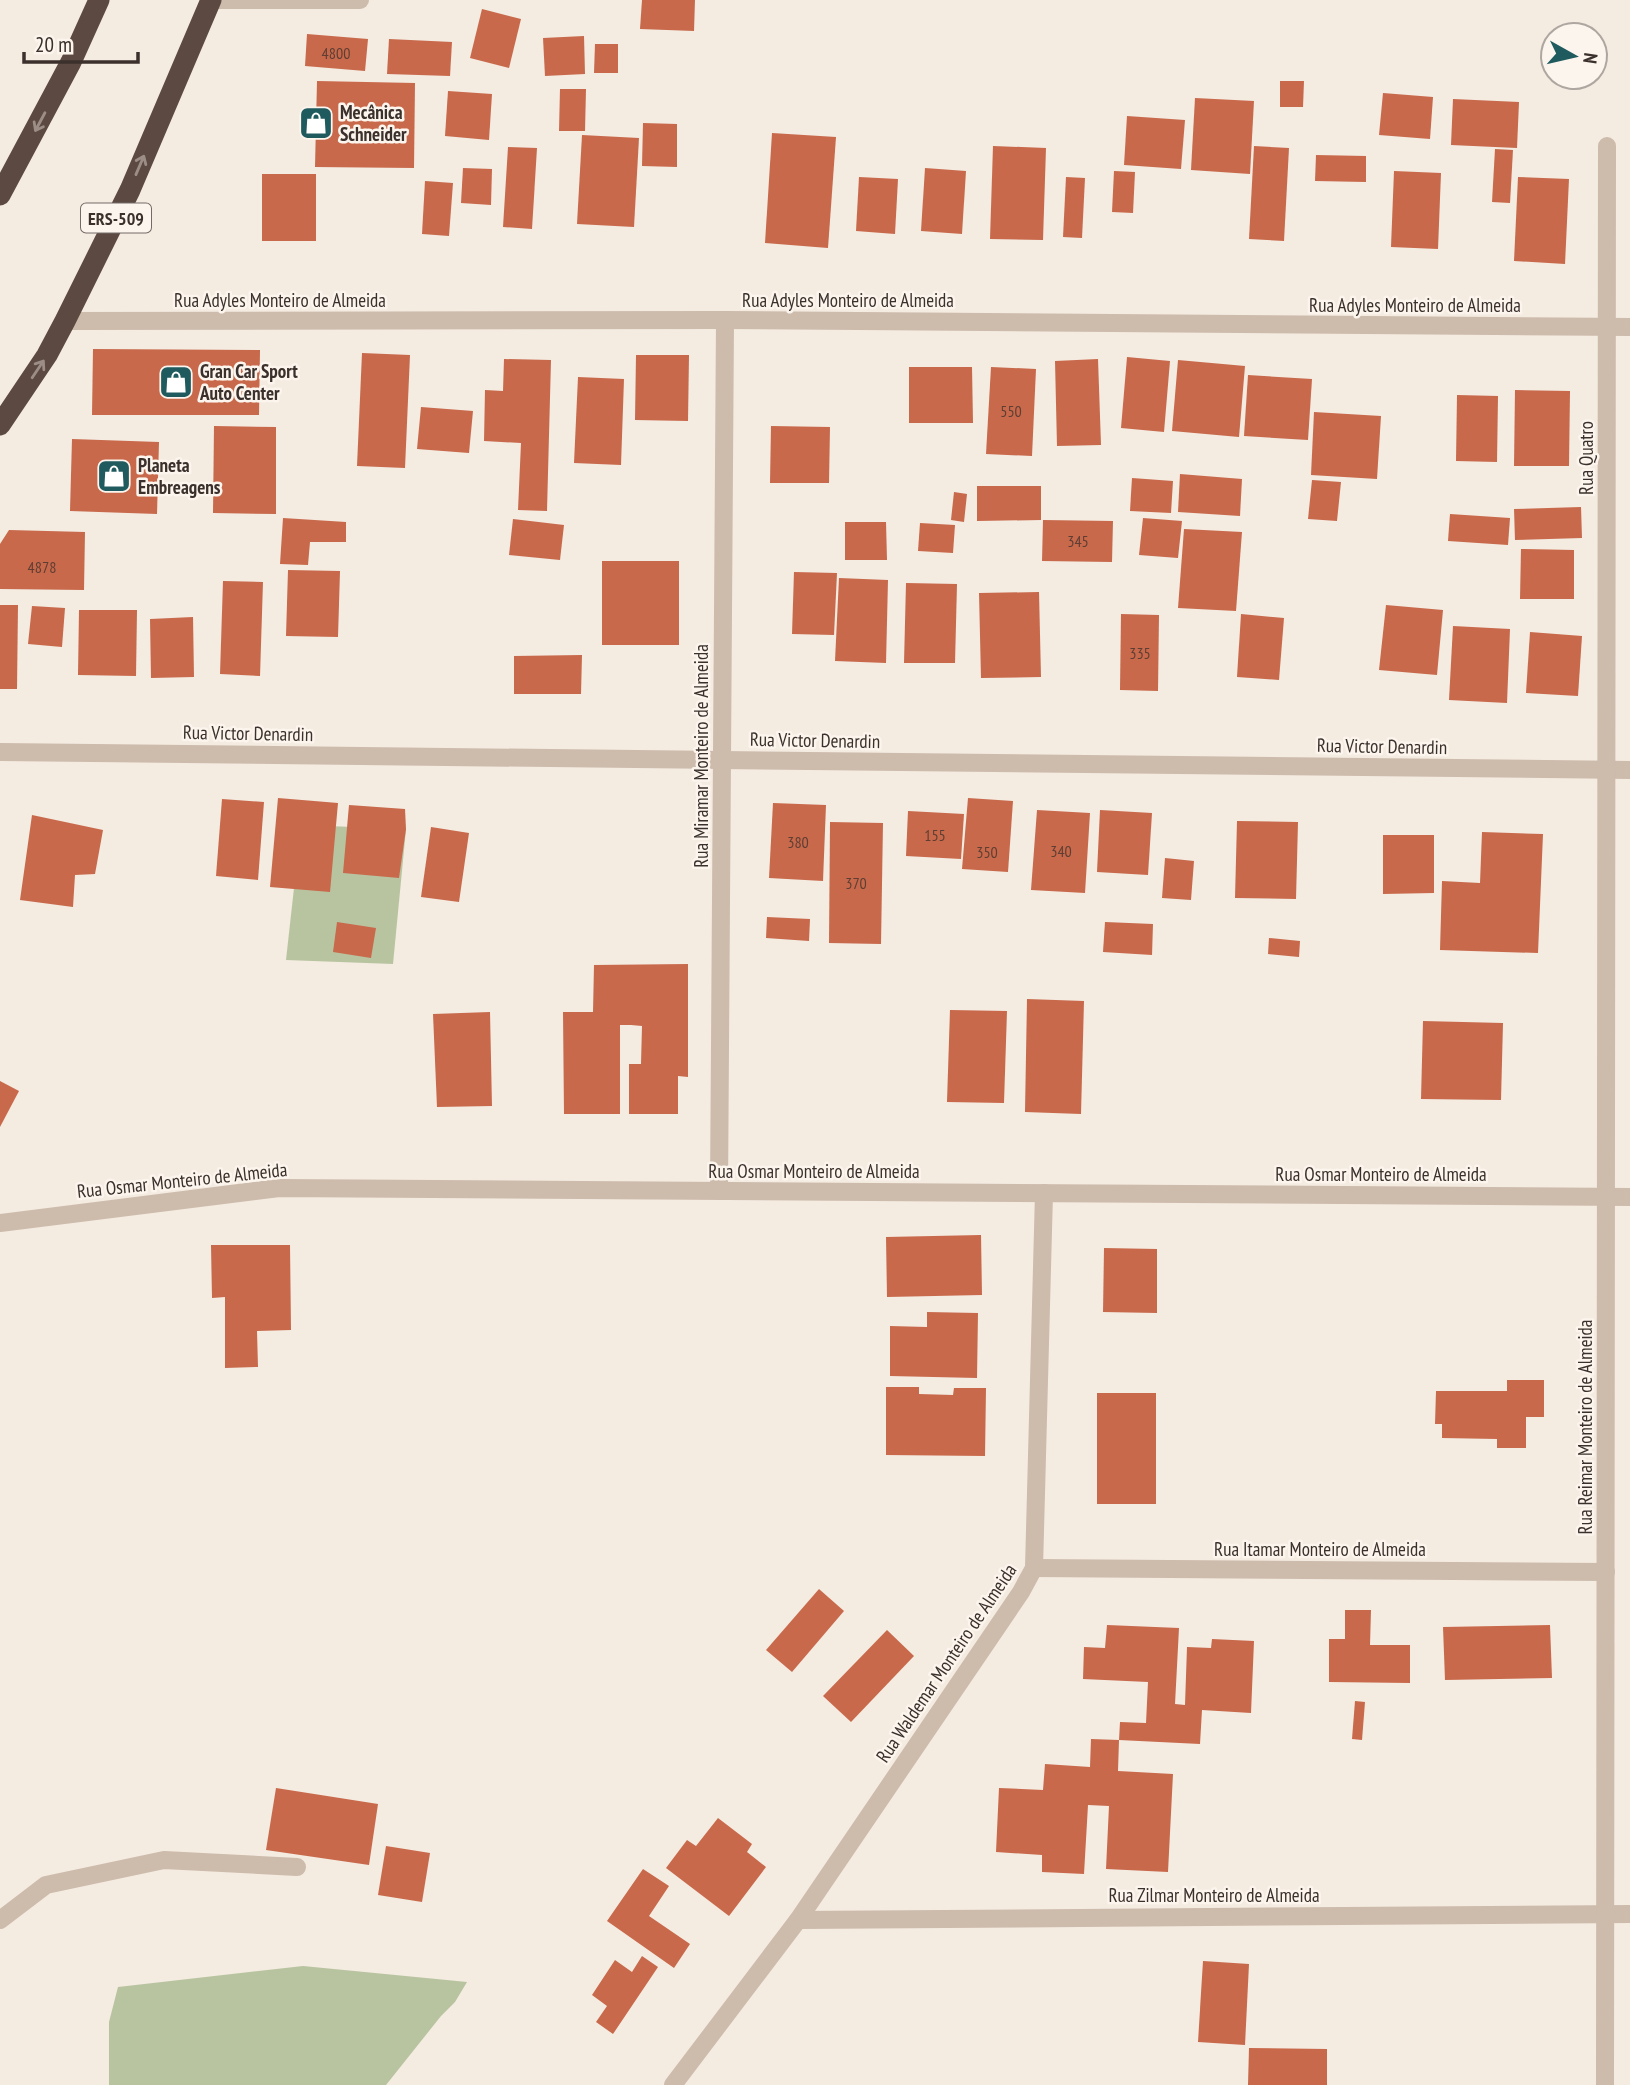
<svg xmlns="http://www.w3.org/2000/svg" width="1630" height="2085" font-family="'PT Sans Narrow',sans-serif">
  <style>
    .green { fill: #b8c4a0 }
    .building { fill: #c8694b }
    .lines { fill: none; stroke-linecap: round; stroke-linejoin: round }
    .lane { stroke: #cdbbac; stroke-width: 18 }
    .street { stroke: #cdbbac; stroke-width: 18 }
    .highway { stroke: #5c4a42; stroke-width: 21 }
    .oneway { stroke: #9c8e87 }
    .labels { text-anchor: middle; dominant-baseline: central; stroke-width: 5; stroke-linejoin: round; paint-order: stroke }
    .number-label { font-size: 16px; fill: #5e3e33 }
    .shield { fill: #fbf5ee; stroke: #756b66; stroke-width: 2 }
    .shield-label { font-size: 18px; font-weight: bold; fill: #3b302b }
    .poi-label { font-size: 19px; font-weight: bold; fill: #3b302b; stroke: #fbf5ee; text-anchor: start }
    .street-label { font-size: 19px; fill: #3b302b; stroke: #fbf5ee }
  </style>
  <rect width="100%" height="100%" fill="#f4ebe1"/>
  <!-- green -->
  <g class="green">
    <polygon points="301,825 406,829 393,964 286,960"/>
    <polygon points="303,1966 467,1982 455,2002 441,2016 386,2085 109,2085 109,2022 118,1987"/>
  </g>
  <!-- building -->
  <g class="building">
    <polygon points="642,0 695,0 694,31 640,29"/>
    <polygon points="482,9 521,19 509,68 470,58"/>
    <polygon points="307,34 368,39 365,71 305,66"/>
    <polygon points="584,36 585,74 545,76 543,38"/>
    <polygon points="389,39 452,42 450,76 387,74"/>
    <polygon points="595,44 618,44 618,73 594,73"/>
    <polygon points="317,81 415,83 414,168 315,167"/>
    <polygon points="1280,81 1304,81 1303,107 1280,107"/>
    <polygon points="560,89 586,89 585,131 559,131"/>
    <polygon points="448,91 492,94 489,140 445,136"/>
    <polygon points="1383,93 1433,97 1430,139 1379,135"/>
    <polygon points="1195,98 1254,101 1250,174 1191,170"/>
    <polygon points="1453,99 1519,102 1517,148 1451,145"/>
    <polygon points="1127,116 1185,120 1181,169 1124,165"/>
    <polygon points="643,123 677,124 677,167 642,166"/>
    <polygon points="772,133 836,137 828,248 765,243"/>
    <polygon points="582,135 639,138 634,227 577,224"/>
    <polygon points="993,146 1046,148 1043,240 990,239"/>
    <polygon points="1254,146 1289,148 1284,241 1249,239"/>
    <polygon points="508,147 537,148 532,229 503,227"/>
    <polygon points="1495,149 1513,150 1510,203 1492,202"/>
    <polygon points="1316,155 1366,156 1366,182 1315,181"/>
    <polygon points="463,168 492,169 491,205 461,203"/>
    <polygon points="925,168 966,171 962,234 921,231"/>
    <polygon points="1114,171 1135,172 1133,213 1112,212"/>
    <polygon points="1394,171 1441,173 1438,249 1391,247"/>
    <rect x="262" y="174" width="54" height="67"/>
    <polygon points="859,177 898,179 895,234 856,231"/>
    <polygon points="1066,177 1085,178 1082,238 1063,237"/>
    <polygon points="1518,177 1569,179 1565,264 1514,261"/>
    <polygon points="425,181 453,183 449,236 422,234"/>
    <polygon points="93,349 260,350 259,415 92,415"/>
    <polygon points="362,353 410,355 405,468 357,466"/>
    <polygon points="636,355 689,355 688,421 635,420"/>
    <polygon points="1127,357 1170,361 1164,432 1121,428"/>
    <polygon points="504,359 551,360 547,511 518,510 521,443 484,441 485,390 503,391"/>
    <polygon points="1098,359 1101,445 1057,446 1055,361"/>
    <polygon points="1178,360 1245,366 1239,437 1172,431"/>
    <polygon points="909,367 972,367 973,423 909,423"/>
    <polygon points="991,367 1036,369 1032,456 986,454"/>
    <polygon points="1248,375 1312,379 1308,440 1244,436"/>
    <polygon points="578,377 624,379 621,465 574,463"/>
    <polygon points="1515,390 1570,391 1569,466 1514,466"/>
    <polygon points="1457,395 1498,396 1497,462 1456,461"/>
    <polygon points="421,407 473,411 469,453 417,449"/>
    <polygon points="1314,412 1381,416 1377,479 1311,475"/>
    <polygon points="214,426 276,427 276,514 213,513"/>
    <polygon points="771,426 830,427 829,483 770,483"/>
    <polygon points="72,439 159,442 157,514 70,511"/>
    <polygon points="1180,474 1242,479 1240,516 1178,512"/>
    <polygon points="1132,478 1173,481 1171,513 1130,511"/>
    <polygon points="1312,480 1341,482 1337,521 1308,519"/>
    <polygon points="977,486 1041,486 1041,520 977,521"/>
    <polygon points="954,492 967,494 964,522 951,520"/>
    <polygon points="1581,507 1582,538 1515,540 1514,509"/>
    <polygon points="1450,514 1510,518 1508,545 1448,541"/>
    <polygon points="283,518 346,522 346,542 310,542 308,565 280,564"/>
    <polygon points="1143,518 1182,521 1178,558 1139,555"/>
    <polygon points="513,519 564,525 560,560 509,555"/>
    <polygon points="1043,520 1113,521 1112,562 1042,561"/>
    <polygon points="845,522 886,522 887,560 845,560"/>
    <polygon points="920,523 955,525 953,553 918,551"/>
    <polygon points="1184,529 1242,532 1236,611 1178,608"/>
    <polygon points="9,530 85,532 84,590 0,589 0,544"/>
    <polygon points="1521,549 1574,550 1574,599 1520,599"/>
    <rect x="602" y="561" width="77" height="84"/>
    <polygon points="288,570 340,571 338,637 286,636"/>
    <polygon points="794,572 837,573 834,635 792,634"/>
    <polygon points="839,578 888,580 886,663 835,661"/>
    <polygon points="223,581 263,582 260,676 220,674"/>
    <polygon points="906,583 957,584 955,663 904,663"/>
    <polygon points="1039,592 1041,677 981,678 979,593"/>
    <polygon points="0,605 18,605 17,689 0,689"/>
    <polygon points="1386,605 1443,610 1437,675 1379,670"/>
    <polygon points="32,606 65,608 62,647 28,644"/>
    <polygon points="79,610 137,610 136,676 78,675"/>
    <polygon points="1121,614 1159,615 1158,691 1120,690"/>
    <polygon points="1241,614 1284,618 1279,680 1237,677"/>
    <polygon points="193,617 194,677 151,678 150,619"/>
    <polygon points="1453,626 1510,629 1507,703 1449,700"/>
    <polygon points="1530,632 1582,636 1578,696 1526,693"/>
    <polygon points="582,655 581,694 514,694 514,656"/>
    <polygon points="278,798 338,803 330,892 270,887"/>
    <polygon points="968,798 1013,801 1008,872 962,869"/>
    <polygon points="222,799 264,802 258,880 216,876"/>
    <polygon points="773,803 826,805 823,881 769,878"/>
    <polygon points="349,805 405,809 406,829 399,878 343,873"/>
    <polygon points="1037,810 1090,813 1085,893 1031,890"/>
    <polygon points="1100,810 1152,813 1148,875 1097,872"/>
    <polygon points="908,811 964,814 961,859 906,856"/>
    <polygon points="32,815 103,830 95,874 75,875 73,907 20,900"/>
    <polygon points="1237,821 1298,822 1296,899 1235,898"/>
    <polygon points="830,822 883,823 881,944 829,943"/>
    <polygon points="431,827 469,833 459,902 421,897"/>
    <polygon points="1482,832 1543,834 1538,953 1440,950 1442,881 1480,883"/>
    <polygon points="1383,835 1434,835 1434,893 1383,894"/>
    <polygon points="1165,858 1194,861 1191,900 1162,898"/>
    <polygon points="767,917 810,919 809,941 766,938"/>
    <polygon points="337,922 376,928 371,958 333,952"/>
    <polygon points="1105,922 1153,924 1152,955 1103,952"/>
    <polygon points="1269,938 1300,941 1299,957 1268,954"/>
    <polygon points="688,964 688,1077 678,1076 678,1114 629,1114 629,1064 641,1064 642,1026 631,1025 620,1025 620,1114 564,1114 563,1012 593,1012 594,965"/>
    <polygon points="1027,999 1084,1001 1081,1114 1025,1112"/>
    <polygon points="950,1010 1007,1011 1004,1103 947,1102"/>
    <polygon points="490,1012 492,1106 437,1107 433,1014"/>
    <polygon points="1423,1021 1503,1023 1501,1100 1421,1099"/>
    <polygon points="0,1081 19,1091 0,1127"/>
    <polygon points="981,1235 982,1295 887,1297 886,1237"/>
    <polygon points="211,1245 290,1245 291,1330 257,1331 258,1367 225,1368 225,1297 212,1298"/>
    <polygon points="1104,1248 1157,1249 1157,1313 1103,1312"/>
    <polygon points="927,1312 978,1313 977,1378 890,1376 890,1326 927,1327"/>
    <polygon points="1507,1380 1544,1380 1544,1417 1526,1417 1526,1448 1497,1448 1497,1439 1442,1438 1442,1424 1435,1424 1436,1391 1507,1391"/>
    <polygon points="886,1387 919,1387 919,1394 953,1395 954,1388 986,1388 985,1456 886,1455"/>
    <rect x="1097" y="1393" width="59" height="111"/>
    <polygon points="819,1589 844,1611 792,1672 766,1650"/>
    <polygon points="1345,1610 1371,1610 1370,1645 1410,1645 1410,1683 1329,1682 1329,1639 1345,1639"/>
    <polygon points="1107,1625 1179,1628 1175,1704 1185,1705 1187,1647 1211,1648 1212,1639 1254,1641 1251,1713 1202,1710 1200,1744 1119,1740 1120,1722 1146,1723 1148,1682 1083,1679 1084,1647 1105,1648"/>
    <polygon points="1550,1625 1552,1678 1445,1680 1443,1627"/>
    <polygon points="887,1630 914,1656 851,1722 823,1696"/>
    <polygon points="1355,1701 1365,1702 1362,1740 1352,1739"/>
    <polygon points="1091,1739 1119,1740 1118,1771 1173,1774 1168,1872 1106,1869 1109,1806 1088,1805 1084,1874 1042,1872 1042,1855 996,1852 999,1788 1043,1790 1045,1764 1090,1767"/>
    <polygon points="276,1788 378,1804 369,1865 266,1850"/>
    <polygon points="718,1818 752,1844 747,1852 766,1867 729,1916 666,1868 687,1840 696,1846"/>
    <polygon points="386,1846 430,1853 422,1902 378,1895"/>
    <polygon points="643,1869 669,1886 649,1916 690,1944 674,1968 607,1921"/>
    <polygon points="642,1956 658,1967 613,2034 596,2022 607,2006 592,1995 615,1960 632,1972"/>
    <polygon points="1203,1961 1249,1964 1245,2045 1198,2042"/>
    <polygon points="1249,2048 1327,2049 1327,2085 1248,2085"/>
  </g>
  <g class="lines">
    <!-- lane -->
    <g class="lane">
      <polyline points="211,0 360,0"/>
      <polyline points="0,1920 46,1885 164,1860 297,1867"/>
    </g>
    <!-- street -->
    <g class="street">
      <polyline points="65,321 725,320 1630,327"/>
      <polyline points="0,752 1630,770"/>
      <polyline points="719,1191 725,320"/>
      <polyline points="0,1223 279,1188 1630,1197"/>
      <polyline points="1034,1568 1606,1572"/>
      <polyline points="798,1920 1630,1914"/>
      <polyline points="673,2085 798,1920 1021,1592 1034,1568 1044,1193"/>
      <polyline points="1605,2085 1607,146"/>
    </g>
    <!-- highway -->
    <g class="highway">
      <polyline points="0,195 71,62 99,0"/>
      <polyline points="0,425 47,355 65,321 130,190 211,0"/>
    </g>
  </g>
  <!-- one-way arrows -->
  <defs><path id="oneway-shaft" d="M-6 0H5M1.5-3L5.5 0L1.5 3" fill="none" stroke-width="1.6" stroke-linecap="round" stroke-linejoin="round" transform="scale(1.75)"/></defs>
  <g class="oneway">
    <use href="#oneway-shaft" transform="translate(40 122) rotate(118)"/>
    <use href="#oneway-shaft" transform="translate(140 165) rotate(-67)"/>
    <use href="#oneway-shaft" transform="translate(38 369) rotate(-56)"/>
  </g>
  <!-- icons -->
  <defs>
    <g id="shop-square" transform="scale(1.75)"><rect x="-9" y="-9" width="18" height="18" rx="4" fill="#1f5a5e" stroke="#fbf5ee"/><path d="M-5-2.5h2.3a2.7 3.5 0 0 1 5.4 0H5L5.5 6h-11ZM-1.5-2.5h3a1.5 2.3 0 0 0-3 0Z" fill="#fff"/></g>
  </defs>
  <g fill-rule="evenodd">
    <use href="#shop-square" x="316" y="123"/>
    <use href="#shop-square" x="176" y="382"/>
    <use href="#shop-square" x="114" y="476"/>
  </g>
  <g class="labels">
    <!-- number labels -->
    <g class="number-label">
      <text x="336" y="53">4800</text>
      <text x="1011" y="411">550</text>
      <text x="1078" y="541">345</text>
      <text x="42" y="567">4878</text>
      <text x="1140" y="653">335</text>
      <text x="935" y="835">155</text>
      <text x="798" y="842">380</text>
      <text x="1061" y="851">340</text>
      <text x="987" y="852">350</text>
      <text x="856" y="883">370</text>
    </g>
    <!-- shield labels -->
    <rect class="shield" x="81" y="203.5" width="70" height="29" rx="5"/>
    <g class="shield-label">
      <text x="116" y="218">ERS-509</text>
    </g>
    <!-- poi labels -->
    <g class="poi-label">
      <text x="340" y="112">Mecânica<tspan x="340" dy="22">Schneider</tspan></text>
      <text x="200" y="371">Gran Car Sport<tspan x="200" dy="22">Auto Center</tspan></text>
      <text x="138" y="465">Planeta<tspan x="138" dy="22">Embreagens</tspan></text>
    </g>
    <!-- street labels -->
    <g class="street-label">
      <text x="280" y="300">Rua Adyles Monteiro de Almeida</text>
      <text x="848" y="300">Rua Adyles Monteiro de Almeida</text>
      <text x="1415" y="305">Rua Adyles Monteiro de Almeida</text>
      <text transform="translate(1586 458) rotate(-90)">Rua Quatro</text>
      <text transform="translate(248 733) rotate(1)">Rua Victor Denardin</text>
      <text transform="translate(815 740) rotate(1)">Rua Victor Denardin</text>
      <text transform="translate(1382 746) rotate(1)">Rua Victor Denardin</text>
      <text transform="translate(701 756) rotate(-90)">Rua Miramar Monteiro de Almeida</text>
      <text x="814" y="1171">Rua Osmar Monteiro de Almeida</text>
      <text x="1381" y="1174">Rua Osmar Monteiro de Almeida</text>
      <text transform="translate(182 1180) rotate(-6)">Rua Osmar Monteiro de Almeida</text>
      <text transform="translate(1585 1427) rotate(-90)">Rua Reimar Monteiro de Almeida</text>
      <text x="1320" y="1549">Rua Itamar Monteiro de Almeida</text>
      <text transform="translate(946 1663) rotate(-56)">Rua Waldemar Monteiro de Almeida</text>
      <text x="1214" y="1895">Rua Zilmar Monteiro de Almeida</text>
    </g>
  </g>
  <!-- north arrow -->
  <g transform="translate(1574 56) rotate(98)"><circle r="33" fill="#fbf5ee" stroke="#aea6a0" stroke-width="2"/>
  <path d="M0-5L12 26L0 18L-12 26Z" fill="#1f5a5e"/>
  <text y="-10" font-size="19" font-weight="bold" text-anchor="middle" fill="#3b302b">N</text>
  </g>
  <!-- scale -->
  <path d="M24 52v10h114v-10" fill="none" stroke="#3b302b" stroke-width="3.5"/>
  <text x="35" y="52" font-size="21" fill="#3b302b" stroke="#fbf5ee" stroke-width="5" paint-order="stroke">20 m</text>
</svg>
